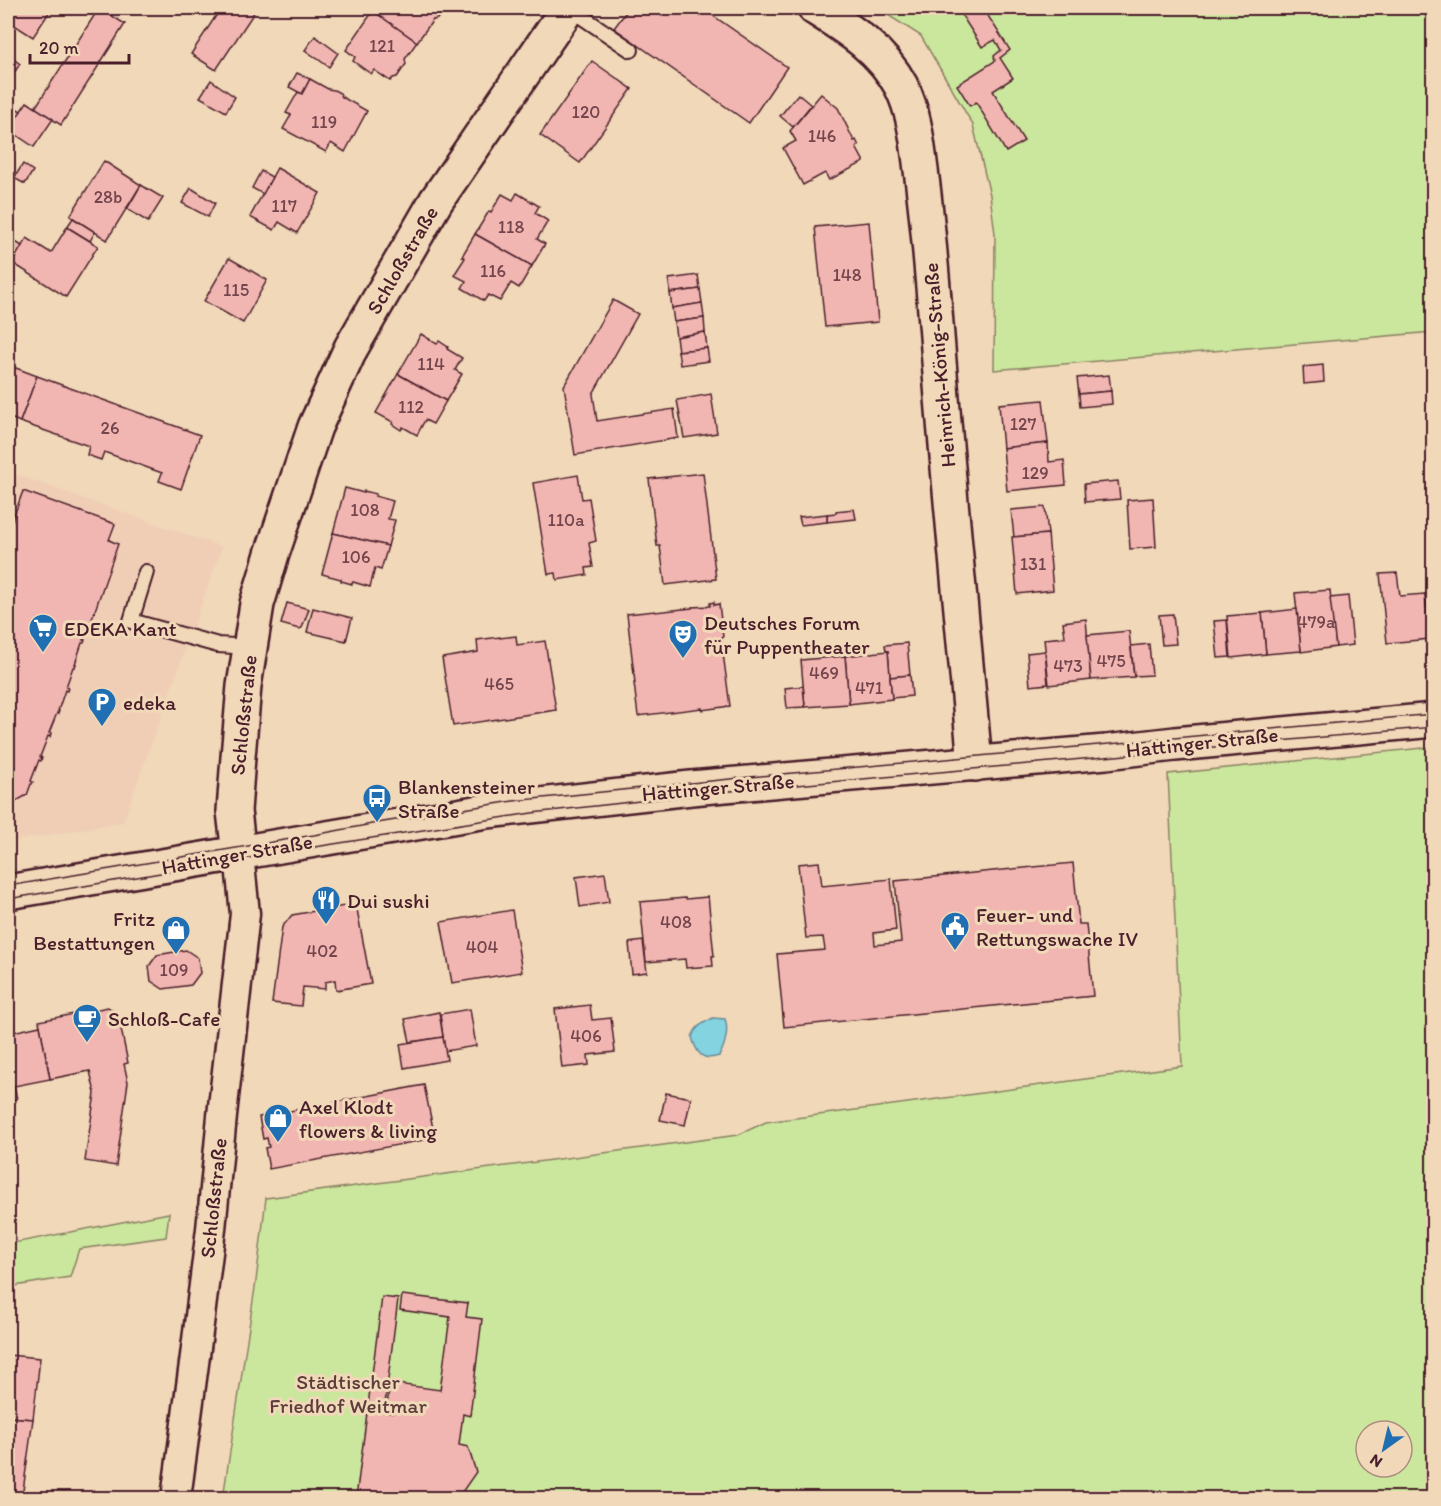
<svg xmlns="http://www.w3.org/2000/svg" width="1441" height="1506" font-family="Itim,sans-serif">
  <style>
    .built { fill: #f0ceb6 }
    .green { fill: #cbe69d; stroke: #8a8264; stroke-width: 1.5; fill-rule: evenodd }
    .water { fill: #83d3e0; stroke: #6c8b98; stroke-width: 1.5 }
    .building { fill: #f1b6b1; stroke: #4a1f2b; stroke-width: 1.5 }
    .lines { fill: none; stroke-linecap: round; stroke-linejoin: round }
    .service-casing { stroke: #4a1f2b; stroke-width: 18 }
    .minor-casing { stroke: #4a1f2b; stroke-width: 33 }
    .secondary-casing { stroke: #4a1f2b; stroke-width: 38 }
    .service { stroke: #f0d8b8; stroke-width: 14 }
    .minor { stroke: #f0d8b8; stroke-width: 28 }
    .secondary { stroke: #f0d8b8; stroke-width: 33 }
    .tram { stroke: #4a1f2b; stroke-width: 1.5 }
    .labels { text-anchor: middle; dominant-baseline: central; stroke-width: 6; stroke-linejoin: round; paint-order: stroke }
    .number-label { font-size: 18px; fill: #74454c }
    .street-label { font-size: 21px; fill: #4a1f2b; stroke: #f0d8b8 }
    .poi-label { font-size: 21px; fill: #4a1f2b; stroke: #f0d8b8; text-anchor: start }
    .park-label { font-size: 21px; fill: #5d3d3c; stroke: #f0d8b8 }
  </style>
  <rect width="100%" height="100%" fill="#f0d8b8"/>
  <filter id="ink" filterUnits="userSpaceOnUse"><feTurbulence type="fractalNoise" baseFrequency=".0167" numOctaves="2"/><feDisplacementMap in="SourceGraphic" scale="12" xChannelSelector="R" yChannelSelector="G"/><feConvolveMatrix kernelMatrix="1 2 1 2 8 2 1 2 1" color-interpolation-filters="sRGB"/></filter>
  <g filter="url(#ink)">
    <!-- built -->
    <polygon class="built" points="17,475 222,547 123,822 8,842 8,501"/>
    <!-- green -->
    <g class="green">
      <polygon points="877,8 1433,8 1433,332 994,370 995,234 990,195 973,125 921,36"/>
      <path d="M 1433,747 L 1433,1498 L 223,1498 L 256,1281 L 266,1198 L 738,1135 L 766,1122 L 1182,1066 L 1168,774 ZM 1366,1431 L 1402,1431 L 1402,1467 L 1366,1467 Z"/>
      <polygon points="169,1213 166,1237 79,1249 70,1277 8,1287 8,1244"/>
    </g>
    <!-- water -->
    <path class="water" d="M 713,1018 L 725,1019 C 729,1030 725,1046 719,1056 C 702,1062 696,1052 692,1037 C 697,1025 702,1024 713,1018 Z"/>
    <!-- building -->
    <g class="building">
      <polygon points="8,8 52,8 33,37 8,21"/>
      <polygon points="99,8 125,24 61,125 35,108"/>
      <polygon points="221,8 257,8 216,70 191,54"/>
      <polygon points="375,8 445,8 437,19 433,20 417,42 373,11"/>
      <polygon points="629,8 702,8 787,67 749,123 614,28"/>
      <polygon points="957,8 983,8 1010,50 1000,58 1013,78 993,91 1024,141 1006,152 976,102 970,106 957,85 995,61 994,56 1001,50 995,40 982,47"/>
      <polygon points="373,11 417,42 405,59 406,64 397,77 393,78 390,81 374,70 371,74 353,61 355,57 346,50"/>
      <polygon points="315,36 338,53 329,67 305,50"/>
      <polygon points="8,55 20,64 8,82"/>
      <polygon points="592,61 632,89 580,163 540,135"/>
      <polygon points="297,73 310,79 302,94 289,87"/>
      <polygon points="310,79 328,89 334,90 340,93 342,97 367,111 345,152 331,143 326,152 283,129 291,115 286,113 298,92 302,94"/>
      <polygon points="211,80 235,97 226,112 200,97"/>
      <polygon points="798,94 811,105 793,127 780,116"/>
      <polygon points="821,94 838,108 854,141 856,140 859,146 856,147 864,162 829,180 825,173 803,185 783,148 796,141 790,131"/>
      <polygon points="27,102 53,119 34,147 8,129"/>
      <polygon points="9,104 21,111 11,126 8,124 8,106"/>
      <polygon points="104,161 141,185 107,240 70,216"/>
      <polygon points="23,164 33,171 25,184 14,178"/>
      <polygon points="277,168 320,193 297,233 279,222 274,230 250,217"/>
      <polygon points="261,171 272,177 263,194 252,188"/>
      <polygon points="141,185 163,198 148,222 127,209"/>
      <polygon points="191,188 215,203 208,217 182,203"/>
      <polygon points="517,193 539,206 535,213 548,221 537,239 545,244 532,266 475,234 489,211 491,212 502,194 513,200"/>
      <polygon points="73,218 95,232 90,241 67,227"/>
      <polygon points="869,222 878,322 825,327 815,227"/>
      <polygon points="67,227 98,246 66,297 11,262 27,238 51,253"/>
      <polygon points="475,234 532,266 519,288 511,283 500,301 488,295 484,301 462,288 466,281 454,275 465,258 462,256"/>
      <polygon points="8,237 22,246 8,270"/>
      <polygon points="229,258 267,280 243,323 204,301"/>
      <polygon points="698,275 700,289 670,293 669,279"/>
      <polygon points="700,289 702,303 672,308 670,293"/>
      <polygon points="613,300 638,314 593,394 597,421 674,409 678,438 575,455 564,386"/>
      <polygon points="702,303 704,318 674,322 672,308"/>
      <polygon points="704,318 705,332 676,337 674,322"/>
      <polygon points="705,332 707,348 678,351 676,337"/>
      <polygon points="421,334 437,344 439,341 448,347 447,349 462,358 455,370 462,374 446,401 398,374"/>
      <polygon points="707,348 709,361 680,365 678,351"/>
      <polygon points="8,365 37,376 20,422 8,417"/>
      <polygon points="1323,365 1324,382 1304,384 1303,367"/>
      <polygon points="398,374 446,401 433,424 425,420 417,435 403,427 401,430 392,424 393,422 376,413"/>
      <polygon points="1109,375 1111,391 1079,394 1077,378"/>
      <polygon points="37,376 200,435 181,489 159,481 162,473 104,452 101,460 87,455 89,446 20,422"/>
      <polygon points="1111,391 1112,404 1080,407 1079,394"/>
      <polygon points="711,394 717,433 684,438 677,400"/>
      <polygon points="1043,400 1048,443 1003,448 999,404"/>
      <polygon points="1048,443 1049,462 1064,460 1066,485 1007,491 1003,448"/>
      <polygon points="703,473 716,579 665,585 660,546 657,546 649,479"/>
      <polygon points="578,475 582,499 589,498 596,541 589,543 593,567 586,568 587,575 557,580 556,573 548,574 533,483"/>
      <polygon points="1118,481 1120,499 1085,502 1084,484"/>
      <polygon points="345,488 364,493 364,491 376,494 375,496 393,501 388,519 395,520 388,546 333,533"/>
      <polygon points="23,491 115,524 109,540 118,544 92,619 93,620 92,622 90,622 83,640 85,640 84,643 82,643 75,664 76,664 75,667 73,667 66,687 68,688 67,691 65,690 58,711 59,711 58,714 57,713 49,733 51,733 50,737 48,736 40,757 42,758 41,761 39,760 31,781 33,782 32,784 31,784 27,795 13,803 8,801 8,532"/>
      <polygon points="1153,498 1156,547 1130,549 1127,500"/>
      <polygon points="1045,507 1048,534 1014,537 1011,510"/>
      <polygon points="854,509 856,519 827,522 827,514 836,513 836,511"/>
      <polygon points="827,514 827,522 801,525 799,517"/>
      <polygon points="333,533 388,546 381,570 375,568 370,587 353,582 352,584 341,581 341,579 322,574"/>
      <polygon points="1048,534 1053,590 1017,594 1012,537"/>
      <polygon points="1397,573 1400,596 1425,594 1430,639 1387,643 1380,574"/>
      <polygon points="1330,590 1336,647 1301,652 1295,593"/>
      <polygon points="1434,593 1434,638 1430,639 1425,594"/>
      <polygon points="1348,596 1353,645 1336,647 1330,598"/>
      <polygon points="714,602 714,605 719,604 723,637 721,638 730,706 702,710 702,708 638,716 634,683 635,683 627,614 655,611 655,612 692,608 692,607 710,606 710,603"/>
      <polygon points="287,603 309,609 302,628 299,629 281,624"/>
      <polygon points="313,608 352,618 346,641 307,632"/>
      <polygon points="1297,609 1301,651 1266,654 1262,613"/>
      <polygon points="1262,613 1266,654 1231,658 1227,616"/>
      <polygon points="1173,614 1176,644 1162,645 1159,615"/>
      <polygon points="1086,619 1091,680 1049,685 1044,639 1065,637 1063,622"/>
      <polygon points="1227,620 1230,657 1218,658 1214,621"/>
      <polygon points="1129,631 1134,677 1091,680 1087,635"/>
      <polygon points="516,636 517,645 545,641 556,710 453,726 442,658 478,652 477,640 500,637 500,638"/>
      <polygon points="907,643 910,675 890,677 888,651 886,651 885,645"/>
      <polygon points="1149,644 1152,675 1134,676 1131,646"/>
      <polygon points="888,651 892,699 849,704 845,656"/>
      <polygon points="1045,651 1048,684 1030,686 1027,653"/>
      <polygon points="845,656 849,704 805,707 801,660"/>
      <polygon points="910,675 912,696 892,698 890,677"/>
      <polygon points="803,686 805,707 787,708 785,688"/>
      <polygon points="819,862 822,886 891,879 896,930 874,933 875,945 901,942 895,881 1073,863 1079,924 1086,924 1093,996 784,1027 777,954 825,950 823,937 806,938 798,864"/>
      <polygon points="605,873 609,902 580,907 576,877"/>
      <polygon points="707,896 708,896 714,956 712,956 713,966 686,968 685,959 646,962 640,902 685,898 686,899 707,897"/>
      <polygon points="356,904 371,984 336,990 335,980 325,982 325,989 303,987 301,1006 272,1003 282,927 292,915"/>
      <polygon points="512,910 522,972 452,983 441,922"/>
      <polygon points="643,941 647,972 632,974 629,943"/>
      <polygon points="186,950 198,958 200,973 191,985 163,989 151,981 149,966 157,955"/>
      <polygon points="590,1005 592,1020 611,1018 615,1052 588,1055 589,1065 562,1068 555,1009"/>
      <polygon points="108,1007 118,1014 128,1063 124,1064 128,1082 116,1166 85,1161 95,1093 90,1071 50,1079 39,1021"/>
      <polygon points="470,1009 476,1046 445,1051 440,1014"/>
      <polygon points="439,1012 443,1037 410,1042 405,1019"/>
      <polygon points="40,1026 50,1079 14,1086 17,1099 8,1101 8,1033"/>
      <polygon points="443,1037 447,1060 404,1068 400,1044"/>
      <polygon points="424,1085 435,1138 269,1169 265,1148 269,1147 267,1138 263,1139 259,1117"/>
      <polygon points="666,1093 691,1098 685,1125 660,1120"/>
      <polygon points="402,1295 468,1303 466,1317 482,1319 470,1416 463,1414 459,1445 468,1447 476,1472 460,1495 356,1498 382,1297 398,1299 384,1412 393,1413 394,1406 387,1405 390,1383 440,1390 450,1317 400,1310"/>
      <polygon points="8,1355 40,1358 33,1419 8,1417"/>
      <polygon points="8,1417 33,1419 22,1498 8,1498"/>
    </g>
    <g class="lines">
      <!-- service casing -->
      <g class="service-casing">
        <g id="service">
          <polyline points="569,8 631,50"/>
          <polyline points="146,572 131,621 218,645 250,647"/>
        </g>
      </g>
      <!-- minor casing -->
      <g class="minor-casing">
        <polyline id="minor" points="176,1498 195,1356 211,1229 223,1106 245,914 239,854"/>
      </g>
      <!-- secondary casing -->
      <g class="secondary-casing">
        <g id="secondary">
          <path d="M 815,8 C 848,29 881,49 901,86 C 915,113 918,147 922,178 C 931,247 935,316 941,385 C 951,511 964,637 975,764"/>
          <polyline points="239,854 234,811 238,757 244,686 257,604 272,554 315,427 351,348 436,201 568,8"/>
          <polyline points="8,892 487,811 691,788 1106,752 1175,744 1434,720"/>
        </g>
      </g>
      <!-- service -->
      <use href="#service" class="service"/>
      <!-- minor -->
      <use href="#minor" class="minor"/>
      <!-- secondary -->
      <use href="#secondary" class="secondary"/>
      <!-- tram -->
      <g class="tram">
        <polyline points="8,886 314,835 377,823 513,801 750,777 1434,714"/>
        <polyline points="8,899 289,851 532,813 730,791 1434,727"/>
      </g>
    </g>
  </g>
  <!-- icons -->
  <defs>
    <g id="supermarket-pin" transform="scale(1.5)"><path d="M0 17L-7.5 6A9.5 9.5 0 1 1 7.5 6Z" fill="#1f6fb2" stroke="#f0d8b8"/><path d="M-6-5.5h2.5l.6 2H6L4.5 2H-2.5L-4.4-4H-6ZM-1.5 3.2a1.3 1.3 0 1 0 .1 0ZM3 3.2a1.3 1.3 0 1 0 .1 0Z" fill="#fff"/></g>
    <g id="theatre-pin" transform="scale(1.5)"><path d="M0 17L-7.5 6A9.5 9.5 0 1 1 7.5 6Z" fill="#1f6fb2" stroke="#f0d8b8"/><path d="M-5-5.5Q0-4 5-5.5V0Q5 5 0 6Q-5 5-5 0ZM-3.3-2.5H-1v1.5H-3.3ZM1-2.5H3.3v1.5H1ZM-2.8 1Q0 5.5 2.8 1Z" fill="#fff"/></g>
    <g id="parking-pin" transform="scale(1.5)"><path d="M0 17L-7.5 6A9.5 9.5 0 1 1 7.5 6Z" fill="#1f6fb2" stroke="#f0d8b8"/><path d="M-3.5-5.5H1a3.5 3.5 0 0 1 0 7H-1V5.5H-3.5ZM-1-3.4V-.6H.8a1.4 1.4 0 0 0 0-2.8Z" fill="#fff"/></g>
    <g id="bus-pin" transform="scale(1.5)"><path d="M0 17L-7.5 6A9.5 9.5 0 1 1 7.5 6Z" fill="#1f6fb2" stroke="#f0d8b8"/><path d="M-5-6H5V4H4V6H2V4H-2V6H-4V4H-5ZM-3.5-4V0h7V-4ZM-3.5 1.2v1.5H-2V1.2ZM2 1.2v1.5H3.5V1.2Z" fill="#fff"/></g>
    <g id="restaurant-pin" transform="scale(1.5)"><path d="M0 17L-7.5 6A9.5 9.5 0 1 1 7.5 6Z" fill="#1f6fb2" stroke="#f0d8b8"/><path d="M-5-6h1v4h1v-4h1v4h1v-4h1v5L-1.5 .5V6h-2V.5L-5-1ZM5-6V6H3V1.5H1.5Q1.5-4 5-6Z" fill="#fff"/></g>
    <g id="civic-pin" transform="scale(1.5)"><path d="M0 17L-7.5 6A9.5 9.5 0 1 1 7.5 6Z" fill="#1f6fb2" stroke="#f0d8b8"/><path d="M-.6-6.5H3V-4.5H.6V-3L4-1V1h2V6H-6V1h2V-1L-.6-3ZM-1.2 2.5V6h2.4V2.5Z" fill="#fff"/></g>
    <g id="shop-pin" transform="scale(1.5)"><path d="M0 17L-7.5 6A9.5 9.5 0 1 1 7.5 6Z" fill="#1f6fb2" stroke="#f0d8b8"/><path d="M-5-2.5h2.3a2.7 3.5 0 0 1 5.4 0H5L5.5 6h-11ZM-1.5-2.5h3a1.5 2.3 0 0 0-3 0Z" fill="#fff"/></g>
    <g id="cafe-pin" transform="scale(1.5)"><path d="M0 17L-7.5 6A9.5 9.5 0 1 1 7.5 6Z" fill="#1f6fb2" stroke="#f0d8b8"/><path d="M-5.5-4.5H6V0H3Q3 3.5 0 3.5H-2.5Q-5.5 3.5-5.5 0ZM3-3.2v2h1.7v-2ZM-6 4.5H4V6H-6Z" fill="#fff"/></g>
  </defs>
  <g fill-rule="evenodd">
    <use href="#supermarket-pin" x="43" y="628"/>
    <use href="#theatre-pin" x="683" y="634"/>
    <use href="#parking-pin" x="102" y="702"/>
    <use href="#bus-pin" x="377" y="798"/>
    <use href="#restaurant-pin" x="326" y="900"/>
    <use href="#civic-pin" x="955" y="926"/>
    <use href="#shop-pin" x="176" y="930"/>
    <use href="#cafe-pin" x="87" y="1018"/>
    <use href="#shop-pin" x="278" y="1118"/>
  </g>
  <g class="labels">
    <!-- number labels -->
    <g class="number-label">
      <text x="382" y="46">121</text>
      <text x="586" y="112">120</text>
      <text x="324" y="122">119</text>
      <text x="822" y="136">146</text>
      <text x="108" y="197">28b</text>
      <text x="284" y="206">117</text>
      <text x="511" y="227">118</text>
      <text x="493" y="271">116</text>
      <text x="847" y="275">148</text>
      <text x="236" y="290">115</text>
      <text x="431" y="364">114</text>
      <text x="411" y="407">112</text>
      <text x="1023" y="424">127</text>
      <text x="110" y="428">26</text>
      <text x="1035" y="473">129</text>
      <text x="365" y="510">108</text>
      <text x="566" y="520">110a</text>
      <text x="356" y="557">106</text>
      <text x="1033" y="564">131</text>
      <text x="1316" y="622">479a</text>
      <text x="1111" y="661">475</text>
      <text x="1068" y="666">473</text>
      <text x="824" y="673">469</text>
      <text x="499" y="684">465</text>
      <text x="869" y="688">471</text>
      <text x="676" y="922">408</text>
      <text x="482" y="947">404</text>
      <text x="322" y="951">402</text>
      <text x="174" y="970">109</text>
      <text x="586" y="1036">406</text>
    </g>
    <!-- street labels -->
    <g class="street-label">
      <text transform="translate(402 260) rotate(-60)">Schloßstraße</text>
      <text transform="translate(939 365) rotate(-95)">Heinrich-König-Straße</text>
      <text transform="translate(243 715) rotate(-84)">Schloßstraße</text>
      <text transform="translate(1202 742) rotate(-6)">Hattinger Straße</text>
      <text transform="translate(718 787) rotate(-5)">Hattinger Straße</text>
      <text transform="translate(237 854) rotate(-10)">Hattinger Straße</text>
      <text transform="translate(213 1198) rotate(-84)">Schloßstraße</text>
    </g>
    <!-- poi labels -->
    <g class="poi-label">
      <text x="704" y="622">Deutsches Forum<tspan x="704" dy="24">für Puppentheater</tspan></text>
      <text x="64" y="628">EDEKA Kant</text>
      <text x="123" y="702">edeka</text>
      <text x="398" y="786">Blankensteiner<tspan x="398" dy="24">Straße</tspan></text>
      <text x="347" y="900">Dui sushi</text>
      <text x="976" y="914">Feuer- und<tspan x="976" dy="24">Rettungswache IV</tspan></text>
      <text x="155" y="918" text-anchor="end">Fritz<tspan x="155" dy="24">Bestattungen</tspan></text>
      <text x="108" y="1018">Schloß-Cafe</text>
      <text x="299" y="1106">Axel Klodt<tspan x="299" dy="24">flowers &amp; living</tspan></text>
    </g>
    <!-- park labels -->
    <g class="park-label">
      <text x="348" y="1381">Städtischer<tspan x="348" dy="24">Friedhof Weitmar</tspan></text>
    </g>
  </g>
  <!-- margin -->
  <rect width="1441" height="1506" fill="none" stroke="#f0d8b8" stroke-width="30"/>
  <rect x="15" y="15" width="1411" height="1476" fill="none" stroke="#4a1f2b" stroke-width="2" filter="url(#ink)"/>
  <!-- north arrow -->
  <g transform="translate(1384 1449) rotate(214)"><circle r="28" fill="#f0d8b8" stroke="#ae8e80" stroke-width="1.5"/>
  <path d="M0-4.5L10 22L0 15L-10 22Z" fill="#1f6fb2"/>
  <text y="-9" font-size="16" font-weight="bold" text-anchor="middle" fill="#4a1f2b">N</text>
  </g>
  <!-- scale -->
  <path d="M30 54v9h99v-9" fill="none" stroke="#4a1f2b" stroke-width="3"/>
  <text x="39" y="54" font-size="18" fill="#4a1f2b" stroke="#f0d8b8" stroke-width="4.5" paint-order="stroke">20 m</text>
</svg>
